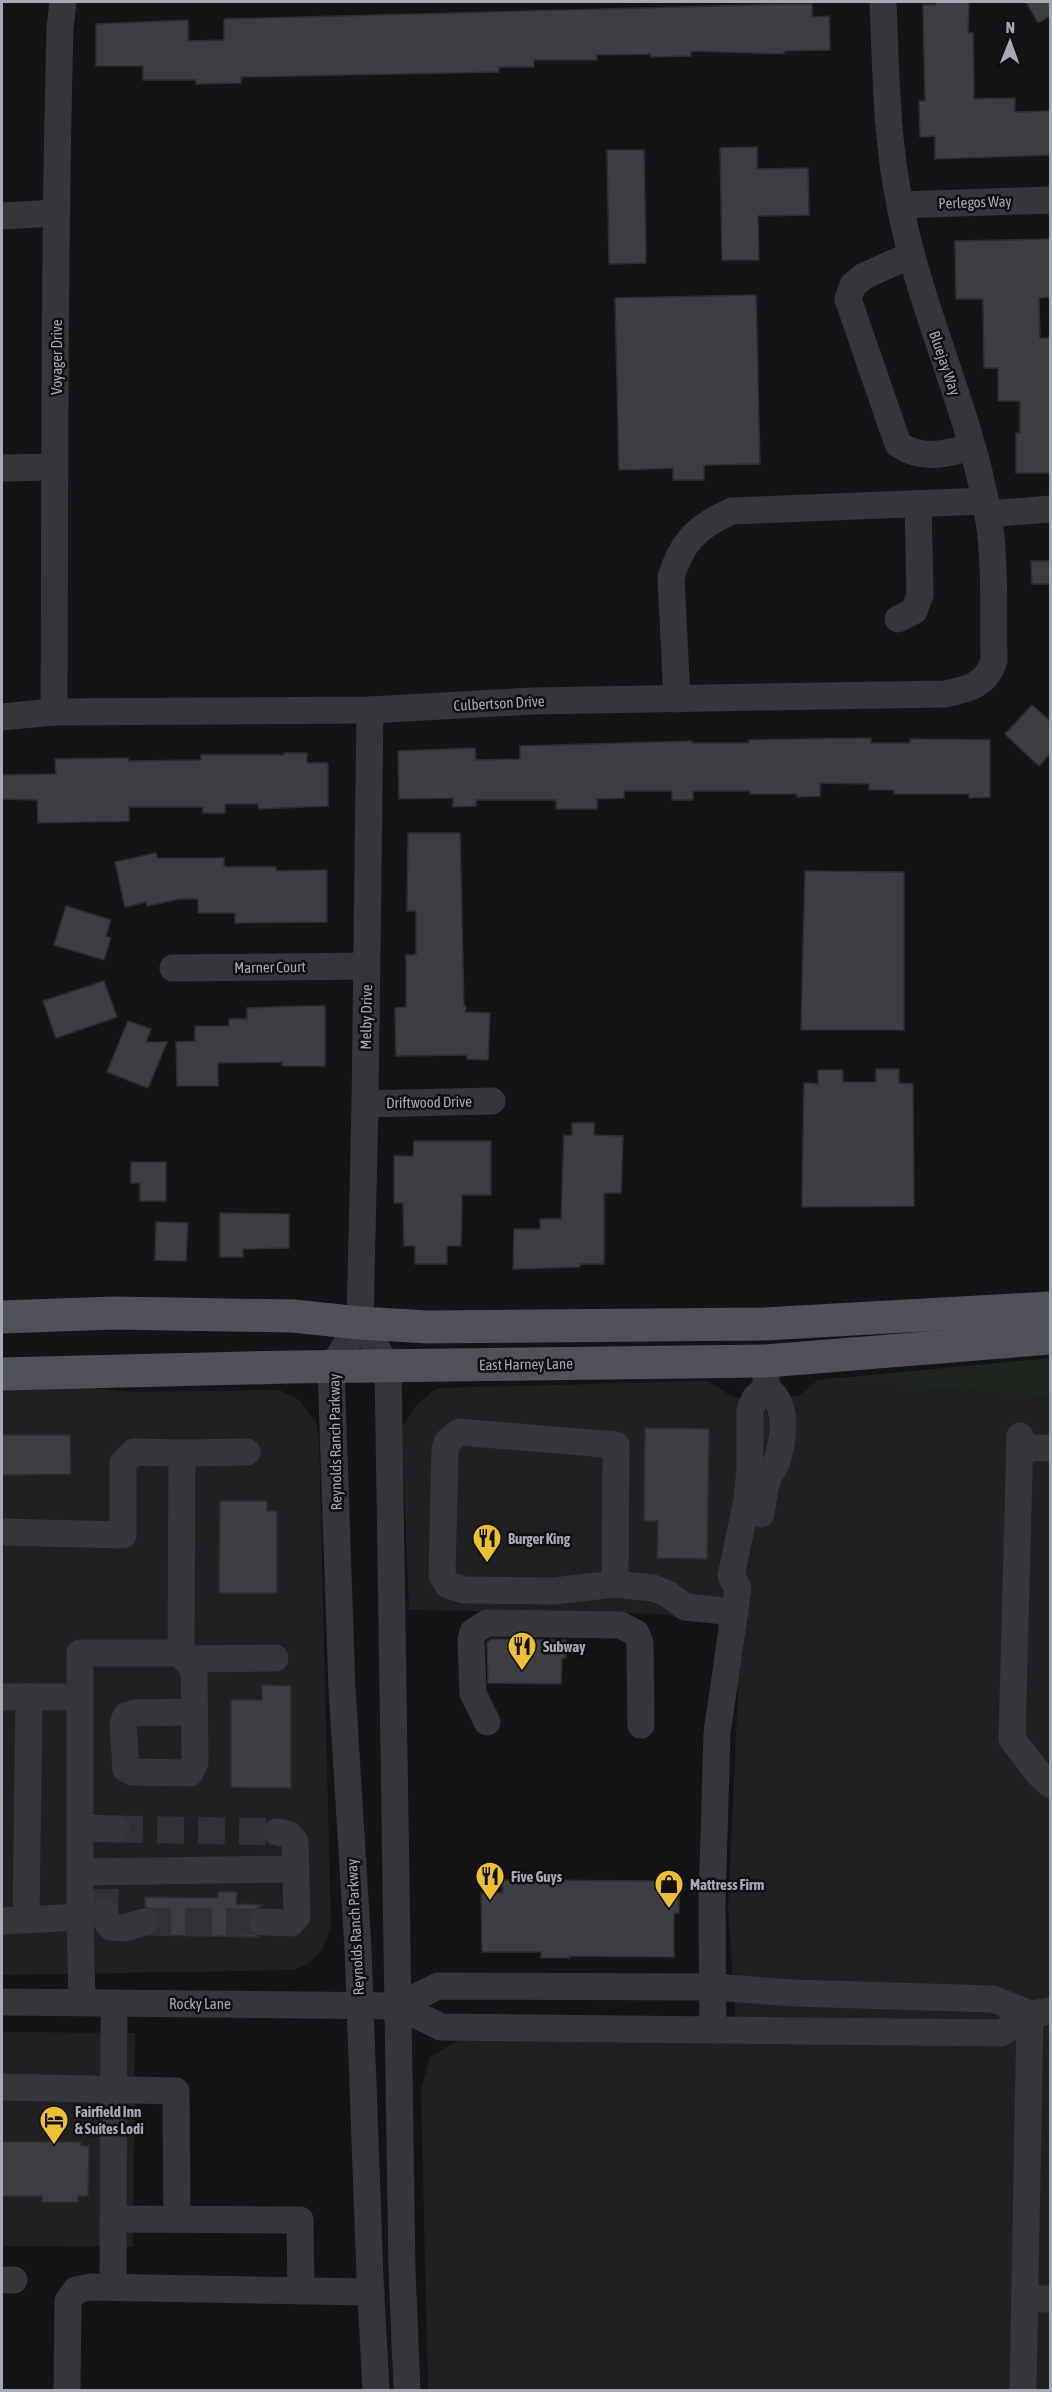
<svg xmlns="http://www.w3.org/2000/svg" width="1052" height="2392" font-family="'Asap Condensed',sans-serif">
  <style>
    .built { fill: #202022 }
    .green { fill: #1e251f }
    .building { fill: #3e3e42; stroke: #2e2e31; stroke-width: 1.5 }
    .lines { fill: none; stroke-linecap: round; stroke-linejoin: round }
    .minor-tunnel { stroke: #313135; stroke-width: 27; stroke-dasharray: 27 14; stroke-linecap: butt }
    .minor { stroke: #35353a; stroke-width: 27 }
    .major { stroke: #515259; stroke-width: 33 }
    .labels { text-anchor: middle; dominant-baseline: central; stroke-width: 5; stroke-linejoin: round; paint-order: stroke }
    .street-label { font-size: 15px; fill: #a5a9b5; stroke: #0f0f10 }
    .poi-label { font-size: 15px; font-weight: bold; fill: #a5a9b5; stroke: #0f0f10; text-anchor: start }
  </style>
  <rect width="100%" height="100%" fill="#141315"/>
  <!-- built -->
  <g class="built">
    <polygon points="818,1380 1050,1397 1050,2390 428,2390 421,2090 430,2057 460,2039 737,2042 728,1907 738,1691 716,1622 661,1614 409,1610 402,1427 418,1403 437,1388 708,1381 734,1398 799,1396"/>
    <polygon points="2,1381 38,1382 128,1392 280,1390 300,1401 316,1422 319,1440 331,1927 323,1949 308,1964 293,1970 2,1975"/>
    <polygon points="2,2032 135,2033 133,2247 2,2246"/>
  </g>
  <!-- green -->
  <polygon class="green" points="1050,1358 1050,1397 818,1380"/>
  <!-- building -->
  <g class="building">
    <polygon points="936,2 969,2 968,33 973,33 974,99 1015,98 1015,112 1050,111 1050,155 935,159 935,136 920,137 919,101 925,101 923,5 936,5"/>
    <polygon points="1026,2 1050,2 1050,16 1038,23"/>
    <polygon points="792,4 812,4 812,17 829,16 830,50 784,51 784,54 691,51 691,56 651,57 651,54 596,55 597,60 534,60 534,67 499,67 499,72 241,77 241,83 196,84 196,80 143,80 143,66 96,66 96,24 188,20 188,41 224,40 224,19"/>
    <polygon points="757,147 757,169 808,168 809,215 758,216 759,260 722,260 720,148"/>
    <polygon points="607,150 644,150 646,263 609,264"/>
    <polygon points="1050,239 1050,297 1039,298 1040,338 1050,338 1050,473 1016,473 1016,433 1020,433 1020,401 998,401 998,368 984,368 983,299 956,299 955,241"/>
    <polygon points="756,295 760,464 704,465 704,480 673,480 673,468 619,470 615,298"/>
    <polygon points="1031,561 1050,561 1050,584 1032,584"/>
    <polygon points="1032,705 1050,721 1050,754 1039,766 1005,734"/>
    <polygon points="871,738 871,743 910,743 910,739 990,740 990,797 969,798 969,794 894,794 894,790 869,790 869,784 820,783 820,796 797,797 797,794 750,794 750,791 693,791 693,800 672,800 672,791 624,791 624,798 597,799 597,809 556,809 556,800 476,800 476,806 453,807 453,798 399,799 398,751 475,748 476,760 520,759 520,746 692,741 692,743 749,743 749,740"/>
    <polygon points="284,753 307,753 307,763 328,763 328,806 258,809 258,804 225,804 225,813 203,813 203,807 129,807 129,821 38,823 37,800 2,799 2,775 56,774 55,759 128,758 128,761 201,760 201,755 284,755"/>
    <polygon points="408,833 460,833 464,1006 466,1006 465,1012 490,1013 488,1060 467,1059 467,1055 396,1056 395,1008 406,1007 406,955 416,955 416,911 407,911"/>
    <polygon points="156,853 157,858 224,858 224,867 276,867 276,871 327,870 327,922 235,923 235,913 198,913 198,899 179,899 147,906 146,902 125,907 115,862"/>
    <polygon points="805,871 904,872 904,1030 801,1030"/>
    <polygon points="66,906 111,920 106,936 111,938 104,960 54,945"/>
    <polygon points="104,981 117,1017 56,1038 43,1001"/>
    <polygon points="301,1006 325,1006 325,1066 282,1066 282,1062 218,1063 218,1086 177,1086 176,1042 195,1041 195,1026 229,1026 229,1019 247,1019 247,1008"/>
    <polygon points="128,1021 151,1029 146,1042 167,1042 148,1088 107,1072"/>
    <polygon points="876,1069 899,1069 899,1083 913,1084 914,1206 802,1207 804,1083 818,1084 818,1070 843,1070 843,1082 876,1082"/>
    <polygon points="572,1123 594,1123 594,1135 623,1136 621,1193 604,1193 604,1264 580,1264 580,1267 513,1269 514,1229 540,1229 540,1219 561,1219 564,1135 572,1136"/>
    <polygon points="414,1141 491,1141 491,1195 462,1195 461,1246 447,1246 447,1264 415,1264 415,1246 404,1246 403,1203 394,1203 394,1156 413,1156"/>
    <polygon points="131,1162 166,1162 166,1201 140,1201 140,1183 131,1183"/>
    <polygon points="220,1213 289,1214 289,1248 243,1249 243,1257 220,1257"/>
    <polygon points="156,1222 188,1223 186,1261 155,1260"/>
    <polygon points="645,1428 709,1429 707,1559 657,1558 658,1521 644,1521"/>
    <polygon points="2,1435 70,1435 71,1474 2,1475"/>
    <polygon points="220,1501 267,1501 267,1511 277,1511 277,1593 219,1593"/>
    <polygon points="492,1639 566,1640 566,1658 562,1658 561,1684 488,1683 487,1642"/>
    <polygon points="262,1685 291,1686 291,1788 231,1787 231,1700 262,1700"/>
    <polygon points="502,1880 664,1881 664,1889 679,1889 679,1913 674,1913 674,1957 569,1956 569,1958 541,1958 541,1952 482,1952 481,1893 503,1893"/>
    <polygon points="219,1892 237,1892 236,1904 263,1905 249,1913 246,1921 248,1930 259,1937 152,1935 159,1926 159,1918 154,1910 145,1907 145,1897 217,1898"/>
    <polygon points="2,2142 81,2142 81,2146 89,2146 88,2196 78,2196 78,2202 42,2202 42,2196 2,2196"/>
  </g>
  <g class="lines">
    <!-- minor-tunnel -->
    <g class="minor-tunnel">
      <polyline points="116,1829 277,1832"/>
      <polyline points="105,1889 105,1913"/>
      <polyline points="144,1922 262,1922"/>
    </g>
    <!-- minor -->
    <g class="minor">
      <polyline points="900,205 1050,200"/>
      <polyline points="2,216 55,213"/>
      <path d="M 911,255 L 864,276 L 853,285 L 848,299 L 898,444 C 922,461 945,454 972,447"/>
      <polyline points="2,468 55,467"/>
      <polyline points="988,514 1050,509"/>
      <polyline points="898,619 914,611 920,595 918,504"/>
      <path d="M 677,699 L 671,578 C 681,542 698,526 732,511 L 985,501"/>
      <path d="M 54,712 C 55,484 54,256 60,28 L 63,2"/>
      <path d="M 2,717 L 54,712 L 370,710 L 533,701 L 945,694 C 968,689 987,685 994,660 C 993,612 996,562 988,515 C 970,409 920,311 900,205 C 886,138 886,70 883,2"/>
      <polyline points="173,968 367,966"/>
      <polyline points="365,1104 492,1101"/>
      <polyline points="360,1323 331,1368 342,1689 358,1948 370,2277 376,2390"/>
      <polyline points="360,1323 388,1366 402,2270 407,2390"/>
      <polyline points="360,1323 365,1104 370,710"/>
      <polyline points="1020,1436 1012,1739 1039,1774 1050,1784"/>
      <polyline points="1020,1448 1050,1448"/>
      <polyline points="182,1453 247,1452"/>
      <path d="M 761,1514 C 763,1503 764,1488 768,1478 C 771,1472 775,1467 777,1461 C 784,1437 789,1403 766,1388"/>
      <polyline points="2,1532 123,1535 123,1463 134,1452 182,1453 181,1653 80,1653 80,1697"/>
      <polyline points="615,1584 554,1591 464,1590 448,1585 442,1575 445,1450 447,1442 459,1432 616,1445 615,1584 653,1588 668,1594 685,1607 735,1612"/>
      <polyline points="181,1653 194,1670 195,1762 190,1773 132,1772 126,1769 123,1723 126,1716 134,1713 194,1712"/>
      <polyline points="185,1659 275,1658"/>
      <polyline points="2,1697 80,1697 80,1917"/>
      <polyline points="487,1722 473,1693 471,1640 473,1632 487,1623 620,1625 636,1633 640,1643 641,1725"/>
      <polyline points="80,1828 116,1829"/>
      <polyline points="80,1872 296,1869"/>
      <polyline points="105,1913 107,1922 111,1927 124,1928 144,1922"/>
      <polyline points="26,1920 29,1697"/>
      <polyline points="2,1921 80,1917 82,2002"/>
      <polyline points="262,1922 291,1923 297,1916 295,1842 288,1834 277,1832"/>
      <polyline points="2,2002 398,2006 438,1986 713,1987 793,1993 993,1999 1030,2014"/>
      <polyline points="398,2006 441,2027 1001,2033 1030,2014 1050,2011"/>
      <polyline points="713,2030 712,1903 717,1733 738,1588 731,1576 747,1500 750,1467 750,1409 755,1398 766,1388 766,1361"/>
      <polyline points="2,2087 176,2091 177,2219"/>
      <polyline points="113,2219 300,2220 301,2291"/>
      <polyline points="2,2280 14,2280"/>
      <polyline points="113,2287 114,2003"/>
      <polyline points="1025,2299 1050,2299"/>
      <polyline points="67,2390 68,2301 76,2290 91,2287 371,2292"/>
      <polyline points="1023,2390 1030,2014"/>
    </g>
    <!-- major -->
    <g class="major">
      <polyline points="2,1317 114,1313 293,1316 360,1323 428,1327 764,1324 1050,1308"/>
      <polyline points="2,1374 290,1367 766,1361 1050,1338"/>
    </g>
  </g>
  <!-- icons -->
  <defs>
    <g id="restaurant-pin" transform="scale(1.5)"><path d="M0 17L-7.5 6A9.5 9.5 0 1 1 7.5 6Z" fill="#edbf33" stroke="#0f0f10"/><path d="M-5-6h1v4h1v-4h1v4h1v-4h1v5L-1.5 .5V6h-2V.5L-5-1ZM5-6V6H3V1.5H1.5Q1.5-4 5-6Z" fill="#111"/></g>
    <g id="shop-pin" transform="scale(1.5)"><path d="M0 17L-7.5 6A9.5 9.5 0 1 1 7.5 6Z" fill="#edbf33" stroke="#0f0f10"/><path d="M-5-2.5h2.3a2.7 3.5 0 0 1 5.4 0H5L5.5 6h-11ZM-1.5-2.5h3a1.5 2.3 0 0 0-3 0Z" fill="#111"/></g>
    <g id="hotel-pin" transform="scale(1.5)"><path d="M0 17L-7.5 6A9.5 9.5 0 1 1 7.5 6Z" fill="#edbf33" stroke="#0f0f10"/><path d="M-6-4.5h1.5V1H6V5H4.5V3h-9V5H-6ZM-4 0a1.8 1.8 0 1 1 3.6 0ZM.5 0V-2.5h3Q6-2.5 6 0Z" fill="#111"/></g>
  </defs>
  <g fill-rule="evenodd">
    <use href="#restaurant-pin" x="487" y="1538"/>
    <use href="#restaurant-pin" x="522" y="1646"/>
    <use href="#restaurant-pin" x="490" y="1876"/>
    <use href="#shop-pin" x="669" y="1884"/>
    <use href="#hotel-pin" x="54" y="2120"/>
  </g>
  <g class="labels">
    <!-- street labels -->
    <g class="street-label">
      <text transform="translate(975 202) rotate(-2)">Perlegos Way</text>
      <text transform="translate(56 357) rotate(-90)">Voyager Drive</text>
      <text transform="translate(945 363) rotate(71)">Bluejay Way</text>
      <text transform="translate(499 703) rotate(-3)">Culbertson Drive</text>
      <text transform="translate(270 967) rotate(-1)">Marner Court</text>
      <text transform="translate(366 1017) rotate(-89)">Melby Drive</text>
      <text transform="translate(429 1102) rotate(-1)">Driftwood Drive</text>
      <text transform="translate(526 1364) rotate(-1)">East Harney Lane</text>
      <text transform="translate(335 1442) rotate(-91)">Reynolds Ranch Parkway</text>
      <text transform="translate(355 1927) rotate(-93)">Reynolds Ranch Parkway</text>
      <text x="200" y="2003">Rocky Lane</text>
    </g>
    <!-- poi labels -->
    <g class="poi-label">
      <text x="508" y="1538">Burger King</text>
      <text x="543" y="1646">Subway</text>
      <text x="511" y="1876">Five Guys</text>
      <text x="690" y="1884">Mattress Firm</text>
      <text x="75" y="2111">Fairfield Inn<tspan x="75" dy="17">&amp; Suites Lodi</tspan></text>
    </g>
  </g>
  <!-- border -->
  <rect width="1052" height="2392" fill="none" stroke="#a5a9b5" stroke-width="6"/>
  <!-- north arrow -->
  <g transform="translate(1010 42) rotate(1)" stroke="#0f0f10" stroke-width="4.5" paint-order="stroke">
  <path d="M0-4.5L10 22L0 15L-10 22Z" fill="#a5a9b5"/>
  <text y="-9" font-size="16" font-weight="bold" text-anchor="middle" fill="#a5a9b5">N</text>
  </g>
</svg>
